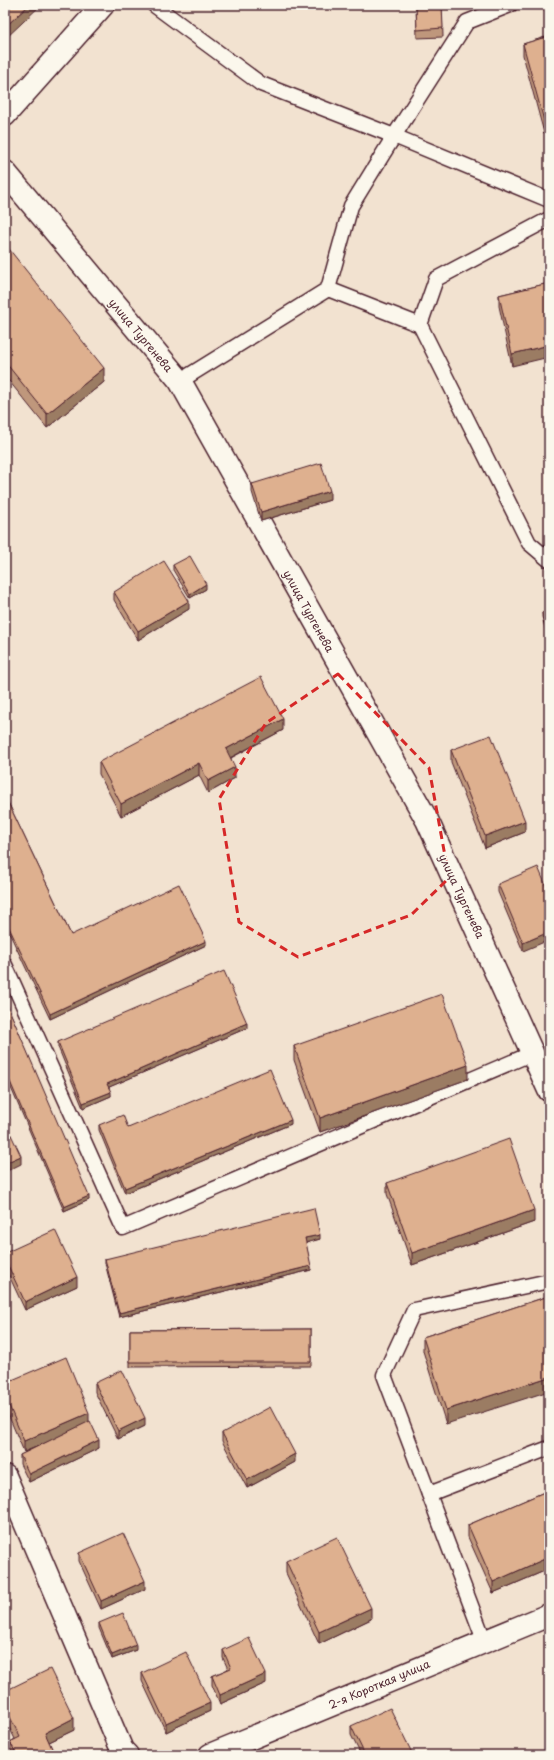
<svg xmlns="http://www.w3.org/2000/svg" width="554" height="1760" font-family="'Playpen Sans',sans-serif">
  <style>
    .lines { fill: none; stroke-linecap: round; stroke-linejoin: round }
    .service-casing { stroke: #4a1f2b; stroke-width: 17 }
    .minor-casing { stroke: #4a1f2b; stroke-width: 25 }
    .service { stroke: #fbf7ec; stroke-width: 14 }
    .minor { stroke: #fbf7ec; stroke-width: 22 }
    .wall { fill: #bf977b; stroke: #4a1f2b }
    .shaded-wall { fill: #9b7b64; stroke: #4a1f2b }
    .building { fill: #deb08f; stroke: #4a1f2b }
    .marked { fill: none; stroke: #d62828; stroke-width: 3; stroke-dasharray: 8 5; stroke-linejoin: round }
    .labels { text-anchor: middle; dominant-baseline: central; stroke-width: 3; stroke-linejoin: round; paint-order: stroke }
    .street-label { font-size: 11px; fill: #4a1f2b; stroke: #fbf7ec }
  </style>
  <rect width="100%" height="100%" fill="#f2e2d0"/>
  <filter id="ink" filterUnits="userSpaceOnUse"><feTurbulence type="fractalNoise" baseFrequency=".025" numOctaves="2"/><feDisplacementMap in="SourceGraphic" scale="8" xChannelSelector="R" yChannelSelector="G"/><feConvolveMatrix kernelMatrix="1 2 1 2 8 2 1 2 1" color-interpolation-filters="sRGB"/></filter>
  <g filter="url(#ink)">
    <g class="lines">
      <!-- service casing -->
      <g class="service-casing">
        <g id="service">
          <polyline points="154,5 261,84 394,136 467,22 510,5"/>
          <polyline points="328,289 351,206 394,136 549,200"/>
          <polyline points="420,325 436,279 549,219"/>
          <polyline points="180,381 328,289 420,325 529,543 549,560"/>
          <polyline points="5,965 123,1228 533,1053"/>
          <polyline points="429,1494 549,1448"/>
          <polyline points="484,1640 384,1375 414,1310 549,1281"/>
        </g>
      </g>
      <!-- minor casing -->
      <g class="minor-casing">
        <g id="minor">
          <polyline points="5,115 103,5"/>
          <polyline points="5,172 180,381 427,820 549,1090"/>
          <polyline points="5,1476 122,1750 127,1755"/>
          <polyline points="210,1755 549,1615"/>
        </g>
      </g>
      <!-- service -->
      <use href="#service" class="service"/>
      <!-- minor -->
      <use href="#minor" class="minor"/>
    </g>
    <!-- wall -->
    <g class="wall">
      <polygon points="416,5 442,5 443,37 417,38"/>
      <polygon points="549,36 549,131 544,133 523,55 523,44"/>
      <polygon points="5,244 104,382 47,428 5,376"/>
      <polygon points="549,283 512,366 499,306 499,295"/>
      <polygon points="252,484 330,500 261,521 252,492"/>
      <polygon points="173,565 206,589 190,598 173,570"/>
      <polygon points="114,592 189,609 138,640 114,600"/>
      <polygon points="549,611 549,642 542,617 542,613"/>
      <polygon points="283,730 231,758 235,778 208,793 199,775 121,816 99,774 99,762"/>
      <polygon points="451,750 525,832 485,848 451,762"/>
      <polygon points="5,796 71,935 206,945 50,1019 5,924"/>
      <polygon points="498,884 549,893 523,951 498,892"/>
      <polygon points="5,1000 89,1200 64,1211 5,1074"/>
      <polygon points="247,1028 109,1087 111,1096 83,1108 58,1047 58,1042"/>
      <polygon points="294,1046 468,1079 320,1132 294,1060"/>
      <polygon points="291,1124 125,1193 99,1130 99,1125 128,1128"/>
      <polygon points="387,1183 534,1222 412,1265 387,1194"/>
      <polygon points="320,1239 306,1243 311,1270 119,1317 105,1263 105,1259"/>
      <polygon points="5,1253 77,1286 25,1310 5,1267"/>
      <polygon points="549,1296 446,1424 423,1351 423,1337"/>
      <polygon points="311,1329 311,1366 130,1367 130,1330"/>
      <polygon points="5,1383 89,1422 99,1448 29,1482 20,1464 20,1455 38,1447 24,1452 5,1407"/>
      <polygon points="95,1383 145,1426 118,1439 95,1392"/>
      <polygon points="222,1433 295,1462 247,1488 222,1441"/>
      <polygon points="549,1490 549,1569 493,1593 468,1537 468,1525"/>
      <polygon points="79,1553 145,1589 101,1609 79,1561"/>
      <polygon points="286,1561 371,1619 319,1644 286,1573"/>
      <polygon points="99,1623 136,1650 112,1659 99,1628"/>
      <polygon points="223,1650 266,1683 220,1704 212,1685 212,1676 228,1669 223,1658"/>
      <polygon points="547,1671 549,1671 549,1690 547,1683"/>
      <polygon points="142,1673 210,1711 166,1732 142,1681"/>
      <polygon points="5,1691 74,1730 49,1742 55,1755 11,1755 10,1754 10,1742 15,1739 5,1719"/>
      <polygon points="351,1726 413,1755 361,1755 351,1735"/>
    </g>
    <!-- shaded-wall -->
    <g class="shaded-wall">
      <polygon points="29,5 41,5 5,39 5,27"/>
      <polygon points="549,120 549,131 544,133 544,121"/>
      <polygon points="549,345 549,357 512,366 512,354"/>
      <polygon points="104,368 104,382 47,428 47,414"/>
      <polygon points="330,491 330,500 261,521 261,512"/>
      <polygon points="206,584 206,589 190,598 190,594"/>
      <polygon points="189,601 189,609 138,640 138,631"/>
      <polygon points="283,719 283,730 226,760 226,749"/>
      <polygon points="199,763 199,775 121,816 121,804"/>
      <polygon points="235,767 235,778 208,793 208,781"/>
      <polygon points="525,821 525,832 485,848 485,836"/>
      <polygon points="549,932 549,940 523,951 523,943"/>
      <polygon points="206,941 206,945 50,1019 50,1014"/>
      <polygon points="247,1023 247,1028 107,1088 107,1084"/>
      <polygon points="468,1065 468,1079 320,1132 320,1118"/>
      <polygon points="111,1092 111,1096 83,1108 83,1103"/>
      <polygon points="291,1120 291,1124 125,1193 125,1188"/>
      <polygon points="21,1156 21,1164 5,1172 5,1163"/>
      <polygon points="89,1196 89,1200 64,1211 64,1207"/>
      <polygon points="534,1210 534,1222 412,1265 412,1253"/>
      <polygon points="320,1235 320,1239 305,1243 305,1238"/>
      <polygon points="311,1266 311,1270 119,1317 119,1313"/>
      <polygon points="77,1277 77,1286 25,1310 25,1302"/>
      <polygon points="549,1377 549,1391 446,1424 446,1410"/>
      <polygon points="89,1413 89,1425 24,1452 24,1441"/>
      <polygon points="145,1418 145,1426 118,1439 118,1431"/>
      <polygon points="99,1440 99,1448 29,1482 29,1474"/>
      <polygon points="295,1454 295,1462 247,1488 247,1480"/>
      <polygon points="549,1557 549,1569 493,1593 493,1582"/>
      <polygon points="145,1581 145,1589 101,1609 101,1601"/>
      <polygon points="371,1608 371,1619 319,1644 319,1632"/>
      <polygon points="136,1645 136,1650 112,1659 112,1655"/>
      <polygon points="266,1674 266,1683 220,1704 220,1695"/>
      <polygon points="210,1703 210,1711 166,1732 166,1723"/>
      <polygon points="74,1718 74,1730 45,1744 45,1733"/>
    </g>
    <!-- building -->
    <g class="building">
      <polygon points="5,5 29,5 5,27"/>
      <polygon points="416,5 442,5 443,28 417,30"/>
      <polygon points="549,36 549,120 544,121 523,44"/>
      <polygon points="5,244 104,368 47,414 5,362"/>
      <polygon points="549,283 549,345 512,354 499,295"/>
      <polygon points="321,463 330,491 261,512 252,484"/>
      <polygon points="190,556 206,584 190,594 173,565"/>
      <polygon points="164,561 189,601 138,631 114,592"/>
      <polygon points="549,611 549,638 542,613"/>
      <polygon points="261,677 283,719 226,749 235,767 208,781 199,763 121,804 99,762"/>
      <polygon points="491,735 525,821 485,836 451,750"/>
      <polygon points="5,796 71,935 179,884 206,941 50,1014 5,919"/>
      <polygon points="538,867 549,893 549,932 523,943 498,884"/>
      <polygon points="224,971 247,1023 107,1084 111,1092 83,1103 58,1042"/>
      <polygon points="442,994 468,1065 320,1118 294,1046"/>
      <polygon points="5,1000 89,1196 64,1207 5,1070"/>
      <polygon points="270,1069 291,1120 125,1188 99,1125 123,1115 128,1128"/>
      <polygon points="5,1122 21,1156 5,1163"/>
      <polygon points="509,1139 534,1210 412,1253 387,1183"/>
      <polygon points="314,1208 320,1235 305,1238 311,1266 119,1313 105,1259"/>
      <polygon points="55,1230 77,1277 25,1302 5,1259 5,1253"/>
      <polygon points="549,1296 549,1377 446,1410 423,1337"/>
      <polygon points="311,1329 311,1362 130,1362 130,1330"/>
      <polygon points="66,1357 89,1413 24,1441 5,1396 5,1383"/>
      <polygon points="122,1370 145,1418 118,1431 95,1383"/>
      <polygon points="270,1407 295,1454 247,1480 222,1433"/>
      <polygon points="90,1421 99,1440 29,1474 20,1455"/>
      <polygon points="549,1490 549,1557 493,1582 468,1525"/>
      <polygon points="123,1533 145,1581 101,1601 79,1553"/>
      <polygon points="337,1537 371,1608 319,1632 286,1561"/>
      <polygon points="123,1613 136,1645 112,1655 99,1623"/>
      <polygon points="249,1638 266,1674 220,1695 212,1676 231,1668 223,1650"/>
      <polygon points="186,1652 210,1703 166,1723 142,1673"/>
      <polygon points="50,1669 74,1718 45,1733 55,1755 17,1755 10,1742 20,1737 5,1707 5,1691"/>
      <polygon points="547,1671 549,1671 549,1678"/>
      <polygon points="390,1708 413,1755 365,1755 351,1726"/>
    </g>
  </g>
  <!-- marked area -->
  <path class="marked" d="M 338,674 L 429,768 L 449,878 L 411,915 L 298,957 L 239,922 L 219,799 L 266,723 Z"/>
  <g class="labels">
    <!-- street labels -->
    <g class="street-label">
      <text transform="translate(141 335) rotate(50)">улица Тургенева</text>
      <text transform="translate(309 611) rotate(61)">улица Тургенева</text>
      <text transform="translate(462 896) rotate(65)">улица Тургенева</text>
      <text transform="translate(379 1684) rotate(-23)">2-я Короткая улица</text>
    </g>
  </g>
  <!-- margin -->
  <rect width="554" height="1760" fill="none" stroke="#fbf7ec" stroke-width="20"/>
  <rect x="10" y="10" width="534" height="1740" fill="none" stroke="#4a1f2b" stroke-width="1.5" filter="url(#ink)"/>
</svg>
